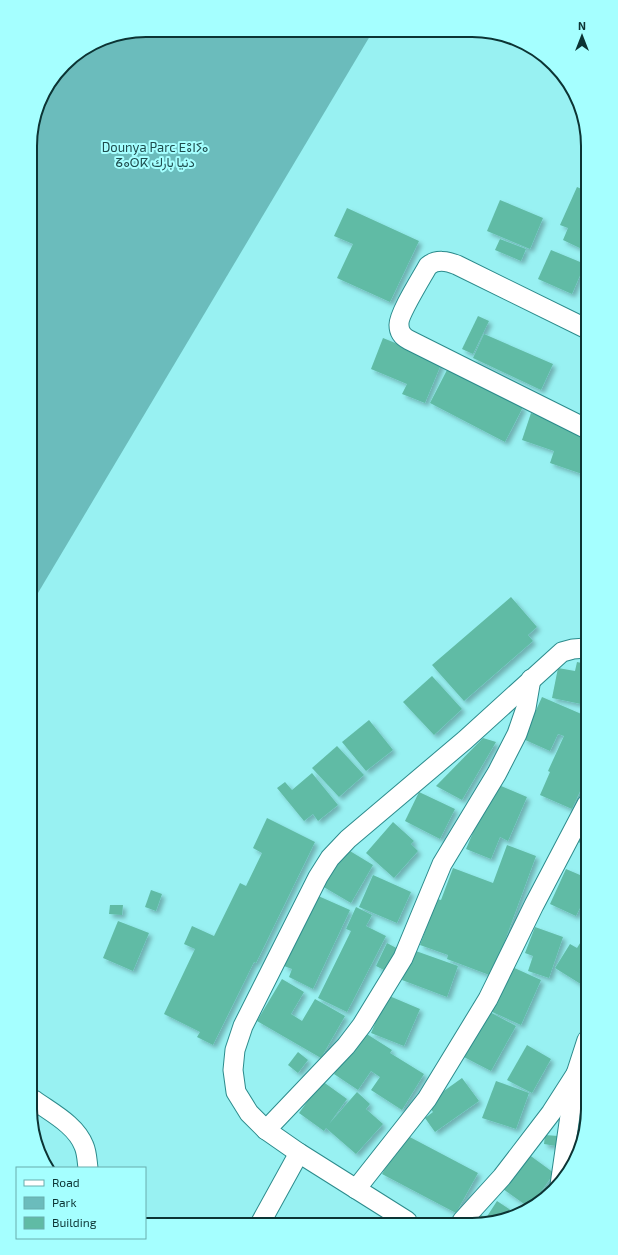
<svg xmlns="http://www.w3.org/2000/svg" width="618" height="1255" font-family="'Exo 2',Vazirmatn,'Noto Sans Tifinagh',sans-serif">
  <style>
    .green { fill: #6bbcbc }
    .building { fill: #60bba5; filter: url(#shadow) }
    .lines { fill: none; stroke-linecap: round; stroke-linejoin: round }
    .minor-casing { stroke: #2c8b8c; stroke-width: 21 }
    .minor { stroke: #fff; stroke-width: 19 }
    .labels { text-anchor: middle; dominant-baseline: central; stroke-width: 4; stroke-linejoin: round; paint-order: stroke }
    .park-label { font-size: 13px; fill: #1f4c4d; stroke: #a5ffff }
    .rim { fill: none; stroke: #0c3434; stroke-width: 2 }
  </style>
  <defs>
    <filter id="shadow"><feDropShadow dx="3.5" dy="3.5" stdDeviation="2" flood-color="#0004"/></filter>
  </defs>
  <rect width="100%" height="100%" fill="#98f1f2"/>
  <!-- green -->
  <polygon class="green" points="146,30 373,31 32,603 31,131 42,94 69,59 102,39"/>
  <!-- building -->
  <g class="building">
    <polygon points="577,187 584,190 584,250 563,240 568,228 560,225"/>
    <polygon points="500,200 543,218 530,249 487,231"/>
    <polygon points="347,208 419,241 390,302 337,278 353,244 334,236"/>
    <polygon points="500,239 526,249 521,261 495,250"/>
    <polygon points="551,250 585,264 572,294 538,279"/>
    <polygon points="478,316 489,321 473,354 462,349"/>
    <polygon points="484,334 553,364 541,390 473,358"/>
    <polygon points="383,338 442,362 425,403 402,394 407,384 371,369"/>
    <polygon points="448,368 523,407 505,442 430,403"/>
    <polygon points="531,413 580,430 585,437 585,475 550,463 554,451 522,440"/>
    <polygon points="511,597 537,627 528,635 533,641 464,701 432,665"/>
    <polygon points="577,662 586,664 586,705 552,698 558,668 575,671"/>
    <polygon points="432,676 462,709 434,735 403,702"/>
    <polygon points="542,697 586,716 586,778 572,809 540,795 550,772 548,771 564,736 558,734 550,751 523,739"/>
    <polygon points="369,720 393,750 366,771 342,742"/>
    <polygon points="483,738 496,742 462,800 436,786"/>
    <polygon points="337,746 364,775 339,797 312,768"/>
    <polygon points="312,773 338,805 318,821 313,814 304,821 277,788 285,782 292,790"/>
    <polygon points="494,783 527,797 508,841 500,837 491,859 466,849"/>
    <polygon points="419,792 455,809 440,839 405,821"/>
    <polygon points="267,818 315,842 256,963 254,962 213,1045 197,1037 200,1032 164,1014 195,949 184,944 192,926 214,936 240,883 246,886 262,853 253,848"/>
    <polygon points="393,822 414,841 411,844 418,851 394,878 366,853"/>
    <polygon points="587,822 587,846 578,842"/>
    <polygon points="507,845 536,856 492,976 447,959 448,955 420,945 437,899 441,900 453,868 493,883"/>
    <polygon points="345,848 373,865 351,903 322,886"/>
    <polygon points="566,869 580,875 582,870 587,873 587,894 576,916 550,904"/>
    <polygon points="373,875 411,892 397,923 359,907"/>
    <polygon points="151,890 162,894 156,911 145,907"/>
    <polygon points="316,895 350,910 313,989 289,977 292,969 284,966"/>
    <polygon points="110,905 123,905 122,915 109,914"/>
    <polygon points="356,907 372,915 366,926 386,936 347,1012 318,998 351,931 346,929"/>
    <polygon points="587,912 587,932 580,929"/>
    <polygon points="118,921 149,933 133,971 103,958"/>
    <polygon points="535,927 563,937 549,978 528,971 533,956 525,953"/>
    <polygon points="582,940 587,943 587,980 584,986 555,968 570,944 577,948"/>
    <polygon points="387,943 400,950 388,972 376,966"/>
    <polygon points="413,950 458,966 447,997 402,980"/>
    <polygon points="510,966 541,980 521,1025 490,1011"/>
    <polygon points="282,979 304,992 291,1014 302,1021 315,999 345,1016 321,1058 257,1021"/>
    <polygon points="387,995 420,1009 404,1046 371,1033"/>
    <polygon points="486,1010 516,1026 491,1071 462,1056"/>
    <polygon points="362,1031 392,1050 390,1053 424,1074 402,1110 371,1090 380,1077 371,1071 358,1090 334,1074"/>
    <polygon points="527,1045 551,1059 532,1093 507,1080"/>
    <polygon points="298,1052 308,1060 298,1073 288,1065"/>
    <polygon points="462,1078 479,1101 435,1132 425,1118 433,1112 427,1103"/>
    <polygon points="322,1081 347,1099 329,1124 357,1092 370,1104 366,1109 383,1124 356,1154 326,1128 324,1131 299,1113"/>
    <polygon points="496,1081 529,1093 516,1129 482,1118"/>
    <polygon points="587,1092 588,1117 579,1153 577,1157"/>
    <polygon points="404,1134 478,1173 456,1213 382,1174"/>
    <polygon points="545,1135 558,1136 556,1146 544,1144"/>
    <polygon points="528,1154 554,1173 534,1202 527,1206 503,1189"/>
    <polygon points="497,1201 515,1213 502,1221 473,1221 478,1213 486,1218"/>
  </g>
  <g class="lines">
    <!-- minor casing -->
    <g class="minor-casing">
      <g id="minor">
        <path d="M 585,328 L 457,265 C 448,261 436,259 428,266 C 422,277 398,315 399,325 C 399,332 403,337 409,340 L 585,428"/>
        <path d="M 34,1100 C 52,1113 76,1125 84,1146 C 87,1153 87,1161 88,1168"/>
        <polyline points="266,1130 346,1046 362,1025 403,958 442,864 497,773 517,734 526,708 531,679"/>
        <polyline points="560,1185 576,1074 587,1040"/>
        <polyline points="356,1189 427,1099 488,999 534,905 587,804"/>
        <polyline points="407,1221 299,1153 266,1130 249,1113 236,1092 233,1070 235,1050 243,1026 318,877 330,858 348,839 465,740 562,652 573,649 586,648"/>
        <polyline points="462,1221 502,1177 551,1113 576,1074"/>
        <polyline points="261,1222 299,1153"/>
      </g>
    </g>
    <!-- minor -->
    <use href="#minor" class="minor"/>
  </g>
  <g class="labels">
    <!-- park labels -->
    <g class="park-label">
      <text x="155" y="147">Dounya Parc ⴹⵓⵏⵢⴰ<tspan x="155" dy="15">ⵒⴰⵔⴽ دنيا بارك</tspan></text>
    </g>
  </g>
  <!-- crop -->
  <path d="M0 0H618V1255H0ZM146 37H472A109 109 0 0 1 581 146V1109A109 109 0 0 1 472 1218H146A109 109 0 0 1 37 1109V146A109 109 0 0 1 146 37Z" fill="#a5ffff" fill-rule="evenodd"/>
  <path class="rim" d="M146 37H472A109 109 0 0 1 581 146V1109A109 109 0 0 1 472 1218H146A109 109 0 0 1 37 1109V146A109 109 0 0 1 146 37Z"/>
  <!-- legend -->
  <rect x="16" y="1167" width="130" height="72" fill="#a5ffff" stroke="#68aeae"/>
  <rect x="24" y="1180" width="20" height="6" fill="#ffffff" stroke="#68aeae"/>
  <text x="52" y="1187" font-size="12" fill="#0c3434">Road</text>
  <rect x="24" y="1197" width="20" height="12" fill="#6bbcbc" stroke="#68aeae"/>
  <text x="52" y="1207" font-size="12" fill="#0c3434">Park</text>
  <rect x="24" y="1217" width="20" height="12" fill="#60bba5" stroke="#68aeae"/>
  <text x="52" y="1227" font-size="12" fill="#0c3434">Building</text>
  <!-- north arrow -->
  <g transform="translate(582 36)" stroke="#a5ffff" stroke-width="3" paint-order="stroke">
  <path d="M0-3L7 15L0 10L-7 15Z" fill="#0c3434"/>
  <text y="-6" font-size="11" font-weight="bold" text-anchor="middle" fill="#0c3434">N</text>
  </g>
</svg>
